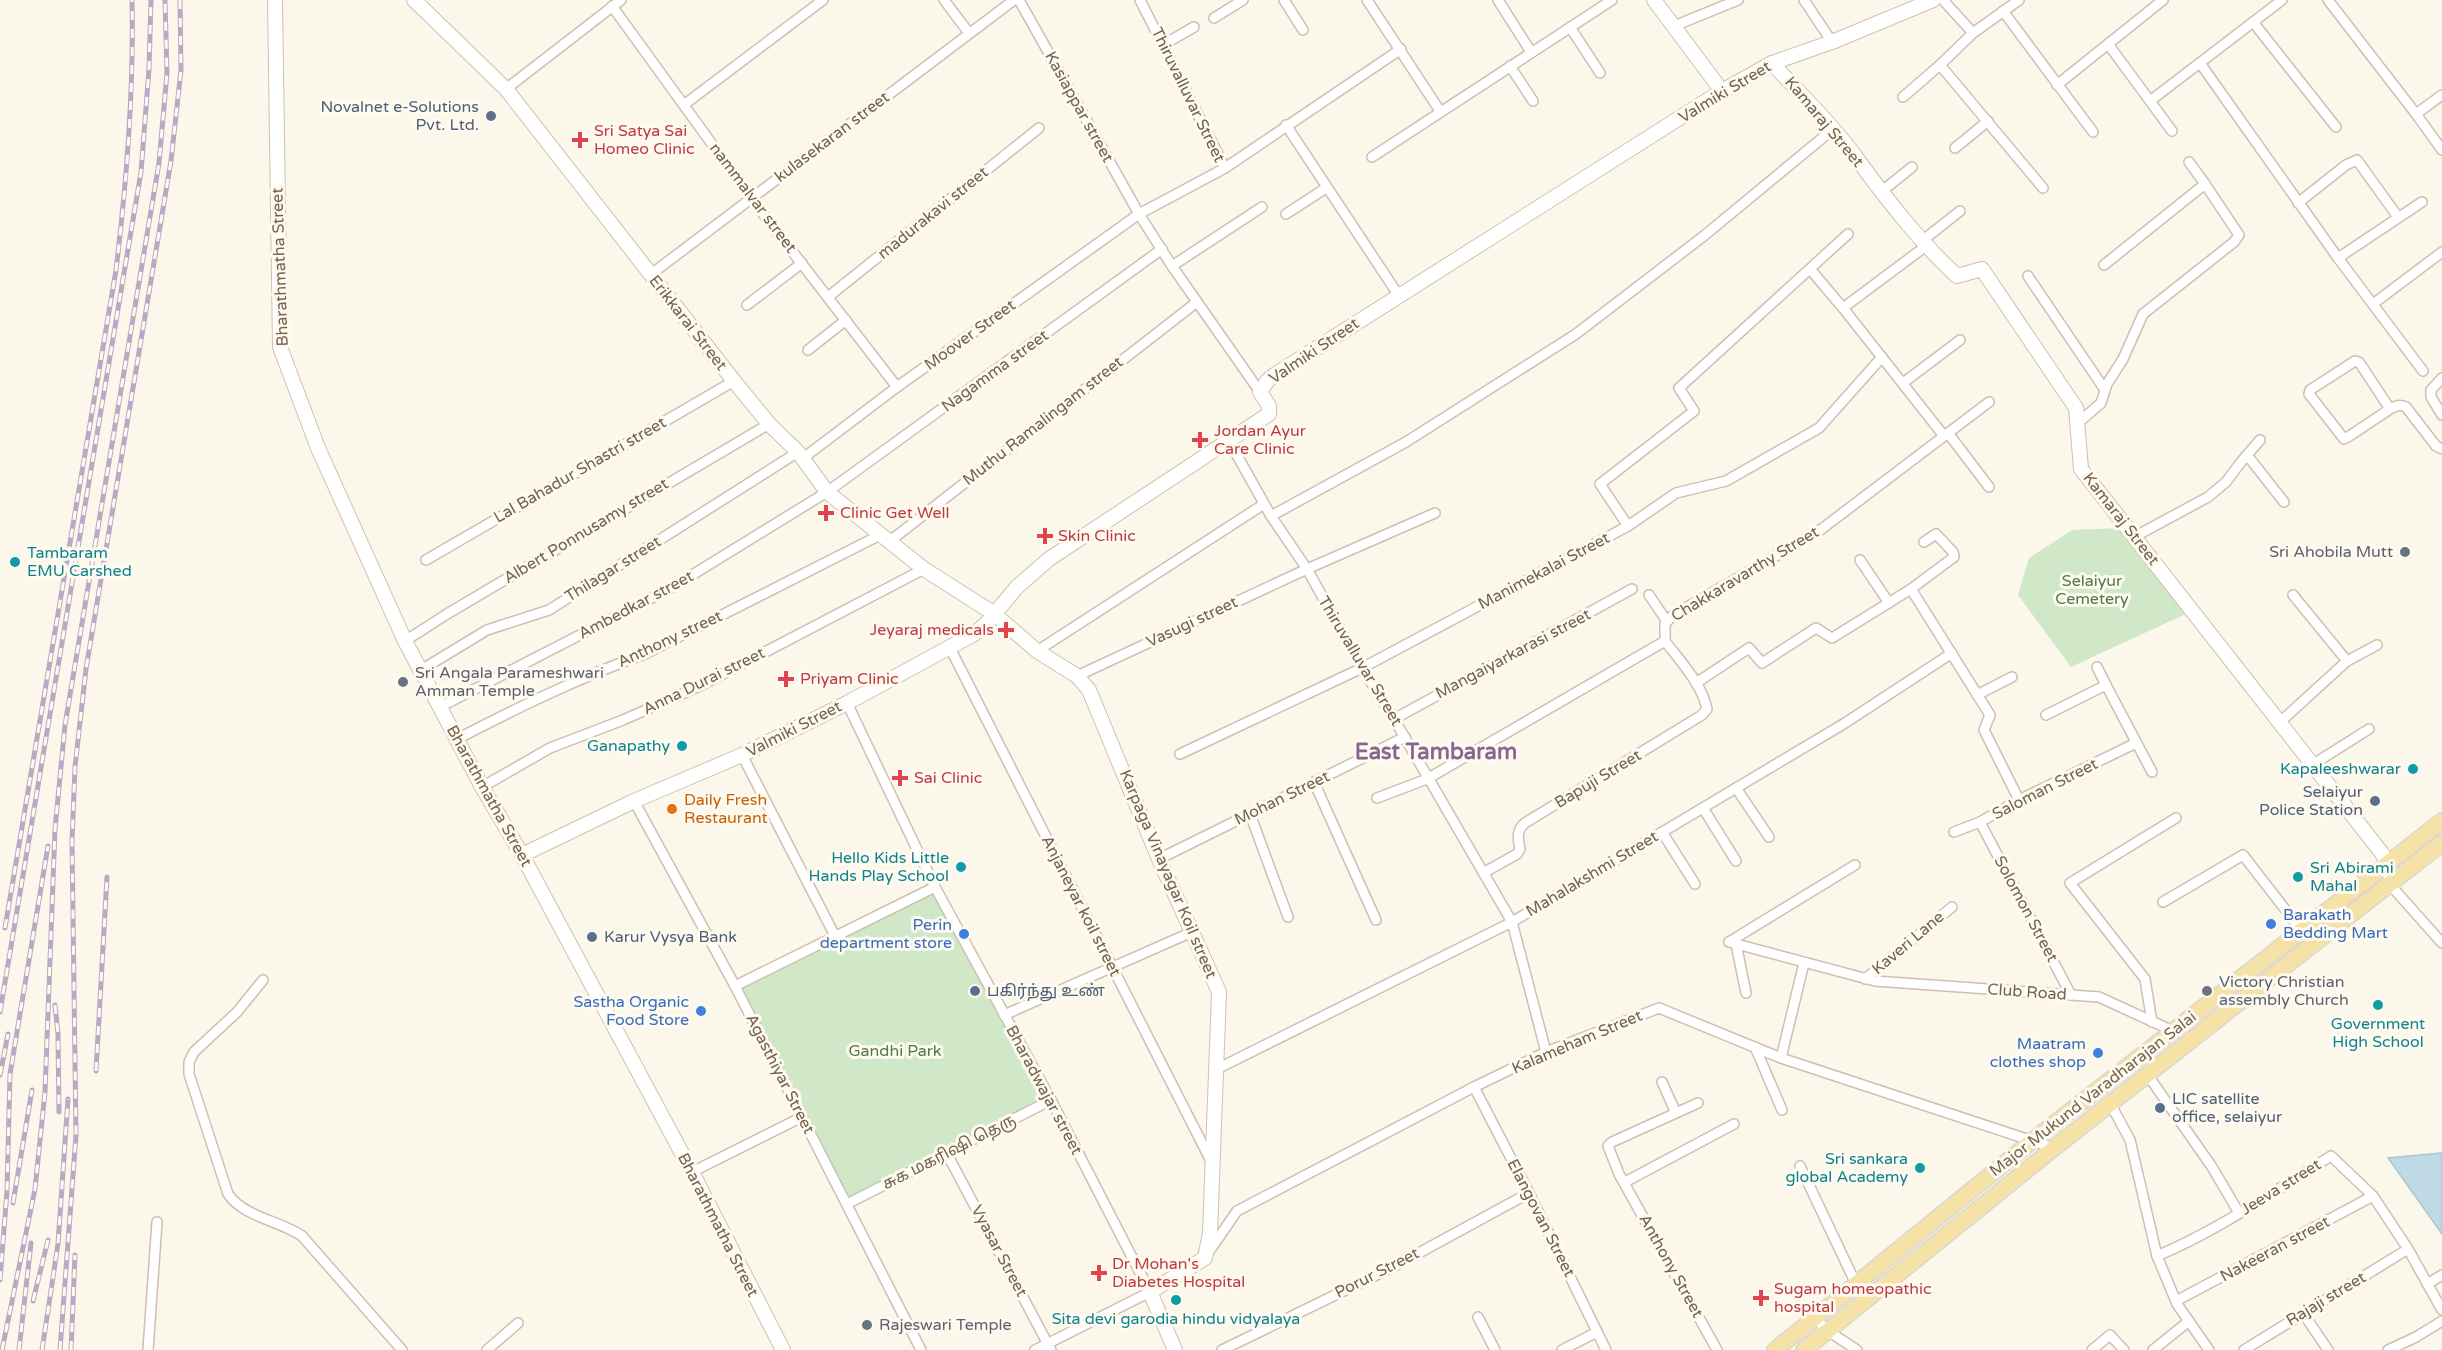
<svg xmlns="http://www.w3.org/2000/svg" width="2442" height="1350" font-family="'Varela Round','Noto Sans Tamil',sans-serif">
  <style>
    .green { fill: #d1e8c8 }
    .water { fill: #bfdae4; stroke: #a6c7d5; stroke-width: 1.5 }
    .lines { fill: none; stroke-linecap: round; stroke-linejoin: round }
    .street-casing { stroke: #cdc0b0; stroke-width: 12 }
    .secondary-casing { stroke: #cfc1ae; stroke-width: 16 }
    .primary-casing { stroke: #dbd6d1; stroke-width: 18 }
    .street { stroke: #fff; stroke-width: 9 }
    .secondary { stroke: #fff; stroke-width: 14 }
    .primary { stroke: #f5e2a7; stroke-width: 15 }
    .rail-casing { stroke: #bca8c5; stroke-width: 5 }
    .rail { stroke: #fefaf0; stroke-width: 3; stroke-dasharray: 9; stroke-linecap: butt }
    .service-dot { fill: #5c6f8a; stroke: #fefaf0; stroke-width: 2 }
    .health-dot { fill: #e0444e; stroke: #fefaf0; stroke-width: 2 }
    .worship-dot { fill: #6b7280; stroke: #fefaf0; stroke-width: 2 }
    .culture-dot { fill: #0f9aa8; stroke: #fefaf0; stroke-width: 2 }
    .food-dot { fill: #e8710a; stroke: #fefaf0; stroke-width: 2 }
    .shop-dot { fill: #3f7fe0; stroke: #fefaf0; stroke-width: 2 }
    .labels { text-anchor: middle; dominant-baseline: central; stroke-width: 6; stroke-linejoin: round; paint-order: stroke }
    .street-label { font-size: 16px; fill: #74614e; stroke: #fefaf0 }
    .service-label { font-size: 16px; fill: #4e5e75; stroke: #fefaf0; text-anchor: start }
    .health-label { font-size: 16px; fill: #be3a42; stroke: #fefaf0; text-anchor: start }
    .worship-label { font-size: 16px; fill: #5b616d; stroke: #fefaf0; text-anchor: start }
    .culture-label { font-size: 16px; fill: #0d838f; stroke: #fefaf0; text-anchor: end }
    .park-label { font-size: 16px; fill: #4f7947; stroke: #fefaf0 }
    .food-label { font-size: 16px; fill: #c56008; stroke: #fefaf0; text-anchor: start }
    .shop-label { font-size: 16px; fill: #366cbe; stroke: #fefaf0; text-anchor: end }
    .district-label { font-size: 22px; font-weight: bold; fill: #886690; stroke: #fefaf0 }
  </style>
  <rect width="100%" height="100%" fill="#fbf7ea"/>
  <!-- green -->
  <g class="green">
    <polygon points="2122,528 2188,613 2071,667 2018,595 2029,558 2072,530"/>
    <polygon points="932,888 1051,1100 847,1204 738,991"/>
  </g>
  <!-- water -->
  <polygon class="water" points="2442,1153 2442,1234 2388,1158"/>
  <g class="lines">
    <!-- street casing -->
    <g class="street-casing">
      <g id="street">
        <polyline points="944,0 969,33"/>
        <polyline points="1019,0 1139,214 1172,266 1260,392"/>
        <polyline points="1284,0 1303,30"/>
        <polyline points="1367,0 1440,111"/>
        <polyline points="1498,0 1531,52"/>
        <polyline points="1804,0 1832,42"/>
        <polyline points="1943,0 1973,33"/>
        <polyline points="2019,0 1973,33 1940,65 2043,188"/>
        <polyline points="2328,0 2416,114 2442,95"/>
        <polyline points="612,6 751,198 897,387"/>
        <polyline points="2003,11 2093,132"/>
        <polyline points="1214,18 1243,0"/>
        <polyline points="2253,22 2336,127"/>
        <polyline points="1674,26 1738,0"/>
        <polyline points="1570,27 1600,73"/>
        <polyline points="2108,44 2150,101 2282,0"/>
        <polyline points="1163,45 1194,27"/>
        <polyline points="2200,63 2338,258 2423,371"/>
        <polyline points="1510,66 1533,101"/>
        <polyline points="2057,85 2163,0"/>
        <polyline points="506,89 621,0"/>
        <polyline points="1903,97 1940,65"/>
        <polyline points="2150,101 2172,131"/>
        <polyline points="685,104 823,0"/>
        <polyline points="2416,114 2442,150"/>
        <polyline points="1286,125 1399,296"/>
        <polyline points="1955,148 1988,121"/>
        <polyline points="1372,157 1612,0"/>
        <polyline points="2189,162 2205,184"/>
        <polyline points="1225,168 1401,49"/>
        <polyline points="1881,192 1912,167"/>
        <polyline points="2298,203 2346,165 2357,160 2398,217"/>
        <polyline points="1286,214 1326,188"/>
        <polyline points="1922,241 1960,211"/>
        <polyline points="1926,246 1843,308 1944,436"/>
        <polyline points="2338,258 2422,202"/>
        <polyline points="1172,266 1262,207"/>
        <polyline points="1810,269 1843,308"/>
        <polyline points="650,275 1014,0"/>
        <polyline points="2028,276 2105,390"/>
        <polyline points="828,297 1039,128"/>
        <polyline points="2373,304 2442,252"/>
        <polyline points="747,305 802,263"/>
        <polyline points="808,350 846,320"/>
        <polyline points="2442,378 2431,390 2431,397 2442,415"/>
        <polyline points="1903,383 1960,340"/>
        <path d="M 2390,409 L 2359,362 L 2355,361 L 2310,390 L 2309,394 L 2344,439 L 2348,437 L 2390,409 C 2396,406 2399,404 2406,407 L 2436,446 L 2442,449"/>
        <polyline points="2078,423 2101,403 2107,384 2123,359 2143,314 2234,242 2239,235 2205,184 2104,265"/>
        <polyline points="1948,433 1989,487"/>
        <polyline points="1229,441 1271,516 1307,569 1362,668 1394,719 1512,922 1546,1052"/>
        <polyline points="2247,455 2284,502"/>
        <polyline points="802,459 897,387 1139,214 1225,168 1140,0"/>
        <polyline points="1271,516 1406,442 1576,334 1705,235 1832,130"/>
        <polyline points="1628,526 1600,484 1694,411 1679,388 1848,234"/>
        <polyline points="2134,537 2208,497 2226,482 2241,462 2260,440"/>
        <polyline points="890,541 1197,302"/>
        <polyline points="426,560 734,381"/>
        <polyline points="1860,560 1889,603"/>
        <polyline points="1911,589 1990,715 1984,730 2019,800"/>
        <polyline points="1649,595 1666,620"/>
        <polyline points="2293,595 2347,661"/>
        <polyline points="405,641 447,614 769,424"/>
        <polyline points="950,648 1211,1161"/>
        <polyline points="1037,651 1264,504"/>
        <polyline points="2097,667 2106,685"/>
        <polyline points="421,670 487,630 549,610 798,452"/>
        <polyline points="1077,676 1307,569 1435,513"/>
        <polyline points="1696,683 1749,648 1762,663 1816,628 1832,638 1911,589 1954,557 1953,552 1936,534 1924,542"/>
        <polyline points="1977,695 2012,677"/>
        <polyline points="847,703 935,887 1051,1100 1150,1292 1035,1350"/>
        <polyline points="440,707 671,588 827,492 1162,249"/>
        <polyline points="2046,715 2106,685 2152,772"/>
        <polyline points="1394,719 1632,589"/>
        <polyline points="2279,723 2347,661 2377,645"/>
        <path d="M 457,739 C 519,707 580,677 645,654 L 882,534"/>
        <polyline points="1180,754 1362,668 1628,526 1676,493 1726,481 1819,428 1882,357"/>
        <polyline points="742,755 835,936"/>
        <polyline points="2312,765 2369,729"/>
        <polyline points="1314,782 1376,920"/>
        <polyline points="482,787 550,748 623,720 700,686 924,569"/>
        <polyline points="1736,788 1769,837"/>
        <polyline points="1377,798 1427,779 1665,641 1665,624 1672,616 1819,531 1989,402"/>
        <polyline points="634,801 735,986 921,1350"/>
        <polyline points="1703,808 1736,861"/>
        <polyline points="1250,814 1288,917"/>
        <polyline points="1980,822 2071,995"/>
        <polyline points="1662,832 1695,884"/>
        <polyline points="1954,832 1980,822 2019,800 2136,743"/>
        <polyline points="1159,859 1405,737"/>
        <path d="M 1485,872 L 1517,854 L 1520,849 C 1518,839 1516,830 1525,823 L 1702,715 L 1707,709 C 1702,684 1680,661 1665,641"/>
        <polyline points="2391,884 2393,888 2442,943"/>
        <polyline points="2163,902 2243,855 2302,931"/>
        <polyline points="1729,942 1875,981 2099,997 2173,1031"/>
        <polyline points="1729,942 1855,865"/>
        <polyline points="1736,944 1746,993"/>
        <polyline points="1865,979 1952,907"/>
        <path d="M 263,980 L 237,1012 L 194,1052 L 189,1062 L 189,1074 L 228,1194 C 245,1218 279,1220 302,1236 L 402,1350"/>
        <polyline points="735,986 935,887"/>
        <polyline points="1004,1015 1192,932"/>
        <polyline points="2152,1022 2145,979 2070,883 2176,818"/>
        <polyline points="1755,1047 1782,1110"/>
        <polyline points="1781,1058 1804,963"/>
        <polyline points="1217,1069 1512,922 1845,723 1952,653"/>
        <polyline points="2147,1074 2212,1167 2239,1213"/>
        <polyline points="1662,1082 1676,1113"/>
        <polyline points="1474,1087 1529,1193 1606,1350"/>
        <polyline points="1698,1103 1612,1142 1608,1146 1619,1174 1717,1350"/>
        <polyline points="2110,1103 2130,1140 2157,1256 2177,1304 2209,1350"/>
        <polyline points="946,1152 1051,1350"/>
        <polyline points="1800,1166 1856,1284"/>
        <polyline points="692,1172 802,1117"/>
        <polyline points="1625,1182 1734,1124"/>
        <polyline points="847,1204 1051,1100"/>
        <polyline points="1208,1253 1237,1211 1474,1087 1546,1052 1659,1008 1781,1058 2054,1148"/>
        <path d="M 2157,1256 C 2219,1230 2274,1191 2331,1156 L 2373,1196 L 2408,1249 L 2442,1310"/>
        <polyline points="2427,1284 2442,1275"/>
        <polyline points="2176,1301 2373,1196"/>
        <polyline points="2303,1313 2328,1350"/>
        <polyline points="1478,1317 1495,1350"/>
        <polyline points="1815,1318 1828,1331 1857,1350"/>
        <polyline points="148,1350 157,1222"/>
        <polyline points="487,1350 518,1323"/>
        <polyline points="1222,1350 1395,1266 1529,1193"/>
        <polyline points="1562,1350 1597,1332"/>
        <polyline points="2092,1350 2110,1335 2124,1350"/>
        <polyline points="2153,1350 2189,1321"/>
        <polyline points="2244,1350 2408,1249"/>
        <polyline points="2388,1350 2416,1337 2442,1321"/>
      </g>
    </g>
    <!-- secondary casing -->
    <g class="secondary-casing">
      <g id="secondary">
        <polyline points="275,0 280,347 318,448 405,641 482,787 522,855 692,1172 783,1350"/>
        <polyline points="414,0 506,89 734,381 769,424 798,452 827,492 924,569 993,613 1037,651 1077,676 1089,690 1159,859 1219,992 1210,1233 1205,1258 1150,1292 1175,1350"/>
        <polyline points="1654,0 1722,91"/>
        <path d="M 1772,63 C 1801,95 1833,125 1858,160 C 1888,201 1919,241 1957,276 L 1982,269 L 2076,408 L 2081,469 L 2381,852 L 2388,863 L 2389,873"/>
        <polyline points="522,855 634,801 742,755 847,703 974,634 986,624 1017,587 1049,559 1269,414 1269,406 1260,392 1268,380 1276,374 1722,91 1772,63 1832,42 1933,0"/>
      </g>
    </g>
    <!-- primary casing -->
    <g class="primary-casing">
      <g id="primary">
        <polyline points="1775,1350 2032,1141 2442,821"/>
        <polyline points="1804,1350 2054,1148 2442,843"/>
      </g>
    </g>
    <!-- street -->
    <use href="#street" class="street"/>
    <!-- secondary -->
    <use href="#secondary" class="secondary"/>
    <!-- primary -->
    <use href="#primary" class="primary"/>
    <!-- rail casing -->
    <g class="rail-casing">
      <g id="rail">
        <path d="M 5,928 L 116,270 C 127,179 134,92 132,0"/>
        <polyline points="55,1005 58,1034 59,1112"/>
        <polyline points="0,1012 141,172 149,69 151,0"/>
        <polyline points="96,1071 107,877"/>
        <polyline points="0,1075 8,1034"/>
        <polyline points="13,1203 32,1090"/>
        <polyline points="0,1280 7,1191 10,1074 48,846"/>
        <polyline points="33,1301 48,1240"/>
        <polyline points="2,1350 35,1189 45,1092 55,829 65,725 159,163 167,73 165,0"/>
        <polyline points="19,1350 31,1243"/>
        <polyline points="42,1350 58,1244 68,1099"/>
        <polyline points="60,1350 76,1135 72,842 75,767 86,669 171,161 181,70 180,0"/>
        <polyline points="71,1350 75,1255"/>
      </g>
    </g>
    <!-- rail -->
    <use href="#rail" class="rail"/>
  </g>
  <!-- markers -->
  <g class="service-dot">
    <circle cx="491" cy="116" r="6"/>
    <circle cx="2375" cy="801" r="6"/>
    <circle cx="592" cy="937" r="6"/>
    <circle cx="975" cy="991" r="6"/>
    <circle cx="2160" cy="1108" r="6"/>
  </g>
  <g class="health-dot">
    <path d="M577 131h6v6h6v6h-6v6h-6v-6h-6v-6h6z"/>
    <path d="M1197 431h6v6h6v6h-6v6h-6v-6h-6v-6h6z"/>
    <path d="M823 504h6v6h6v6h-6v6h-6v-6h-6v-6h6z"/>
    <path d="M1042 527h6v6h6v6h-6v6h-6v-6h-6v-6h6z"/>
    <path d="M1003 621h6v6h6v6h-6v6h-6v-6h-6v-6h6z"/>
    <path d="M783 670h6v6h6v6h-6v6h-6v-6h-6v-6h6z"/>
    <path d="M897 769h6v6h6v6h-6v6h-6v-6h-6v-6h6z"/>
    <path d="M1096 1264h6v6h6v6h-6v6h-6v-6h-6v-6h6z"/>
    <path d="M1758 1289h6v6h6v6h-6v6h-6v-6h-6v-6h6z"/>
  </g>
  <g class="worship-dot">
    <circle cx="2405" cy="552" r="6"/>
    <circle cx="403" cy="682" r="6"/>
    <circle cx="2207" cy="991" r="6"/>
    <circle cx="867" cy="1325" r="6"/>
  </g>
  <g class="culture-dot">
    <circle cx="15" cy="562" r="6"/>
    <circle cx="682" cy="746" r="6"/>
    <circle cx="2413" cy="769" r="6"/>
    <circle cx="961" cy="867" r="6"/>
    <circle cx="2298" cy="877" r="6"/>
    <circle cx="2378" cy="1005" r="6"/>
    <circle cx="1920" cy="1168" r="6"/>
    <circle cx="1176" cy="1300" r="6"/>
  </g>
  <circle class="food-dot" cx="672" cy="809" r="6"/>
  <g class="shop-dot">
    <circle cx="2271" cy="924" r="6"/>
    <circle cx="964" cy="934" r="6"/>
    <circle cx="701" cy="1011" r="6"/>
    <circle cx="2098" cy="1053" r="6"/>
  </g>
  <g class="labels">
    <!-- street labels -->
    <g class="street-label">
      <text transform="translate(1725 92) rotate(-31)">Valmiki Street</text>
      <text transform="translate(1188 95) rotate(64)">Thiruvalluvar Street</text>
      <text transform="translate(1079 107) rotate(61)">Kasiappar street</text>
      <text transform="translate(1824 122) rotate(50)">Kamaraj Street</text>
      <text transform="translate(832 137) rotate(-37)">kulasekaran street</text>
      <text transform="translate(753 198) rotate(53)">nammalvar street</text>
      <text transform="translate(933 213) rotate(-39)">madurakavi street</text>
      <text transform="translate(280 267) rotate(-92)">Bharathmatha Street</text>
      <text transform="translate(688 323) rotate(52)">Erikkarai Street</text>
      <text transform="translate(970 335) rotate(-36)">Moover Street</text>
      <text transform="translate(1314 351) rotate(-34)">Valmiki Street</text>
      <text transform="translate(995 371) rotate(-36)">Nagamma street</text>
      <text transform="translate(1043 421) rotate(-38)">Muthu Ramalingam street</text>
      <text transform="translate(580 470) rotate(-30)">Lal Bahadur Shastri street</text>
      <text transform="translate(2121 519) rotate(52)">Kamaraj Street</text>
      <text transform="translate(586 531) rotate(-31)">Albert Ponnusamy street</text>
      <text transform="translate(613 569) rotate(-32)">Thilagar street</text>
      <text transform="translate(1544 571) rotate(-28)">Manimekalai Street</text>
      <text transform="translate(1745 574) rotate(-31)">Chakkaravarthy Street</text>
      <text transform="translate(636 605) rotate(-28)">Ambedkar street</text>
      <text transform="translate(1192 622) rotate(-25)">Vasugi street</text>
      <text transform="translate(670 639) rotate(-25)">Anthony street</text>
      <text transform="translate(1513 654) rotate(-28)">Mangaiyarkarasi street</text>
      <text transform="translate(1360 661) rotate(59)">Thiruvalluvar Street</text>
      <text transform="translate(704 681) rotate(-26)">Anna Durai street</text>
      <text transform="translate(794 729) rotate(-27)">Valmiki Street</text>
      <text transform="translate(1598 779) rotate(-31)">Bapuji Street</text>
      <text transform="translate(2045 789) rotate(-27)">Saloman Street</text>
      <text transform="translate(489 796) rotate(61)">Bharathmatha Street</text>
      <text transform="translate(1282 798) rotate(-26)">Mohan Street</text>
      <text transform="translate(1168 874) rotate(67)">Karpaga Vinayagar Koil street</text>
      <text transform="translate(1592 874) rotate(-31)">Mahalakshmi Street</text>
      <text transform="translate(1081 906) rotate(63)">Anjaneyar koil street</text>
      <text transform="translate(2026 909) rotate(62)">Solomon Street</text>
      <text transform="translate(1908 943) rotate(-40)">Kaveri Lane</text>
      <text transform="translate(2027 992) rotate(4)">Club Road</text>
      <text transform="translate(1577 1042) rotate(-23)">Kalameham Street</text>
      <text transform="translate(780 1074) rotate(63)">Agasthiyar Street</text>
      <text transform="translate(1044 1090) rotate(62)">Bharadwajar street</text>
      <text transform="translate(2093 1094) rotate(-38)">Major Mukund Varadharajan Salai</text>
      <text transform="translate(949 1152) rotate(-27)">சுக மகரிஷி தெரு</text>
      <text transform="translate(2281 1187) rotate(-32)">Jeeva street</text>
      <text transform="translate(1541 1218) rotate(63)">Elangovan Street</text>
      <text transform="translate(718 1225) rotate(63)">Bharathmatha Street</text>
      <text transform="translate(2275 1249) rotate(-28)">Nakeeran street</text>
      <text transform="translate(999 1251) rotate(62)">Vyasar Street</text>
      <text transform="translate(1671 1266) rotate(61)">Anthony Street</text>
      <text transform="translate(1377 1273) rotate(-27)">Porur Street</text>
      <text transform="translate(2326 1299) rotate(-31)">Rajaji street</text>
    </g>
    <!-- service labels -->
    <g class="service-label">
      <text x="479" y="107" text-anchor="end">Novalnet e-Solutions<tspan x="479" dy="18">Pvt. Ltd.</tspan></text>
      <text x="2363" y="792" text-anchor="end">Selaiyur<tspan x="2363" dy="18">Police Station</tspan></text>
      <text x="604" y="937">Karur Vysya Bank</text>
      <text x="987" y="991">பகிர்ந்து உண்</text>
      <text x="2172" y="1099">LIC satellite<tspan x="2172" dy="18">office, selaiyur</tspan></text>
    </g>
    <!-- health labels -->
    <g class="health-label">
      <text x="594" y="131">Sri Satya Sai<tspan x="594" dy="18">Homeo Clinic</tspan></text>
      <text x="1214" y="431">Jordan Ayur<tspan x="1214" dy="18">Care Clinic</tspan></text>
      <text x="840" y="513">Clinic Get Well</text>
      <text x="1058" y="536">Skin Clinic</text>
      <text x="994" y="630" text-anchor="end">Jeyaraj medicals</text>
      <text x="800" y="679">Priyam Clinic</text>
      <text x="914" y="778">Sai Clinic</text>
      <text x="1112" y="1264">Dr Mohan's<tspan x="1112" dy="18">Diabetes Hospital</tspan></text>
      <text x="1774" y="1289">Sugam homeopathic<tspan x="1774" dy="18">hospital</tspan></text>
    </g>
    <!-- worship labels -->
    <g class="worship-label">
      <text x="2393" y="552" text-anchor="end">Sri Ahobila Mutt</text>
      <text x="415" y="673">Sri Angala Parameshwari<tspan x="415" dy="18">Amman Temple</tspan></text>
      <text x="2219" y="982">Victory Christian<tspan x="2219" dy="18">assembly Church</tspan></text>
      <text x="879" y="1325">Rajeswari Temple</text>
    </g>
    <!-- culture labels -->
    <g class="culture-label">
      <text x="27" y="553" text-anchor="start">Tambaram<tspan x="27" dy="18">EMU Carshed</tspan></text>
      <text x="670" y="746">Ganapathy</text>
      <text x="2401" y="769">Kapaleeshwarar</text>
      <text x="949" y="858">Hello Kids Little<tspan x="949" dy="18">Hands Play School</tspan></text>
      <text x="2310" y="868" text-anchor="start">Sri Abirami<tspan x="2310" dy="18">Mahal</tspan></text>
      <text x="2378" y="1024" text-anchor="middle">Government<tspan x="2378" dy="18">High School</tspan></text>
      <text x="1908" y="1159">Sri sankara<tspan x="1908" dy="18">global Academy</tspan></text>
      <text x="1176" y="1319" text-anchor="middle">Sita devi garodia hindu vidyalaya</text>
    </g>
    <!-- park labels -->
    <g class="park-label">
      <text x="2092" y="581">Selaiyur<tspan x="2092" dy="18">Cemetery</tspan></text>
      <text x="895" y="1051">Gandhi Park</text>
    </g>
    <!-- food labels -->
    <g class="food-label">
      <text x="684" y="800">Daily Fresh<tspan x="684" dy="18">Restaurant</tspan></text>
    </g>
    <!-- shop labels -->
    <g class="shop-label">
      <text x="2283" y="915" text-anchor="start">Barakath<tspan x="2283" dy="18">Bedding Mart</tspan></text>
      <text x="952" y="925">Perin<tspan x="952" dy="18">department store</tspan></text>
      <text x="689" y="1002">Sastha Organic<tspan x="689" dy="18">Food Store</tspan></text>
      <text x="2086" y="1044">Maatram<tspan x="2086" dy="18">clothes shop</tspan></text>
    </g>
    <!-- district labels -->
    <g class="district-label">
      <text x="1436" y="752">East Tambaram</text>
    </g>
  </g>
</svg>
